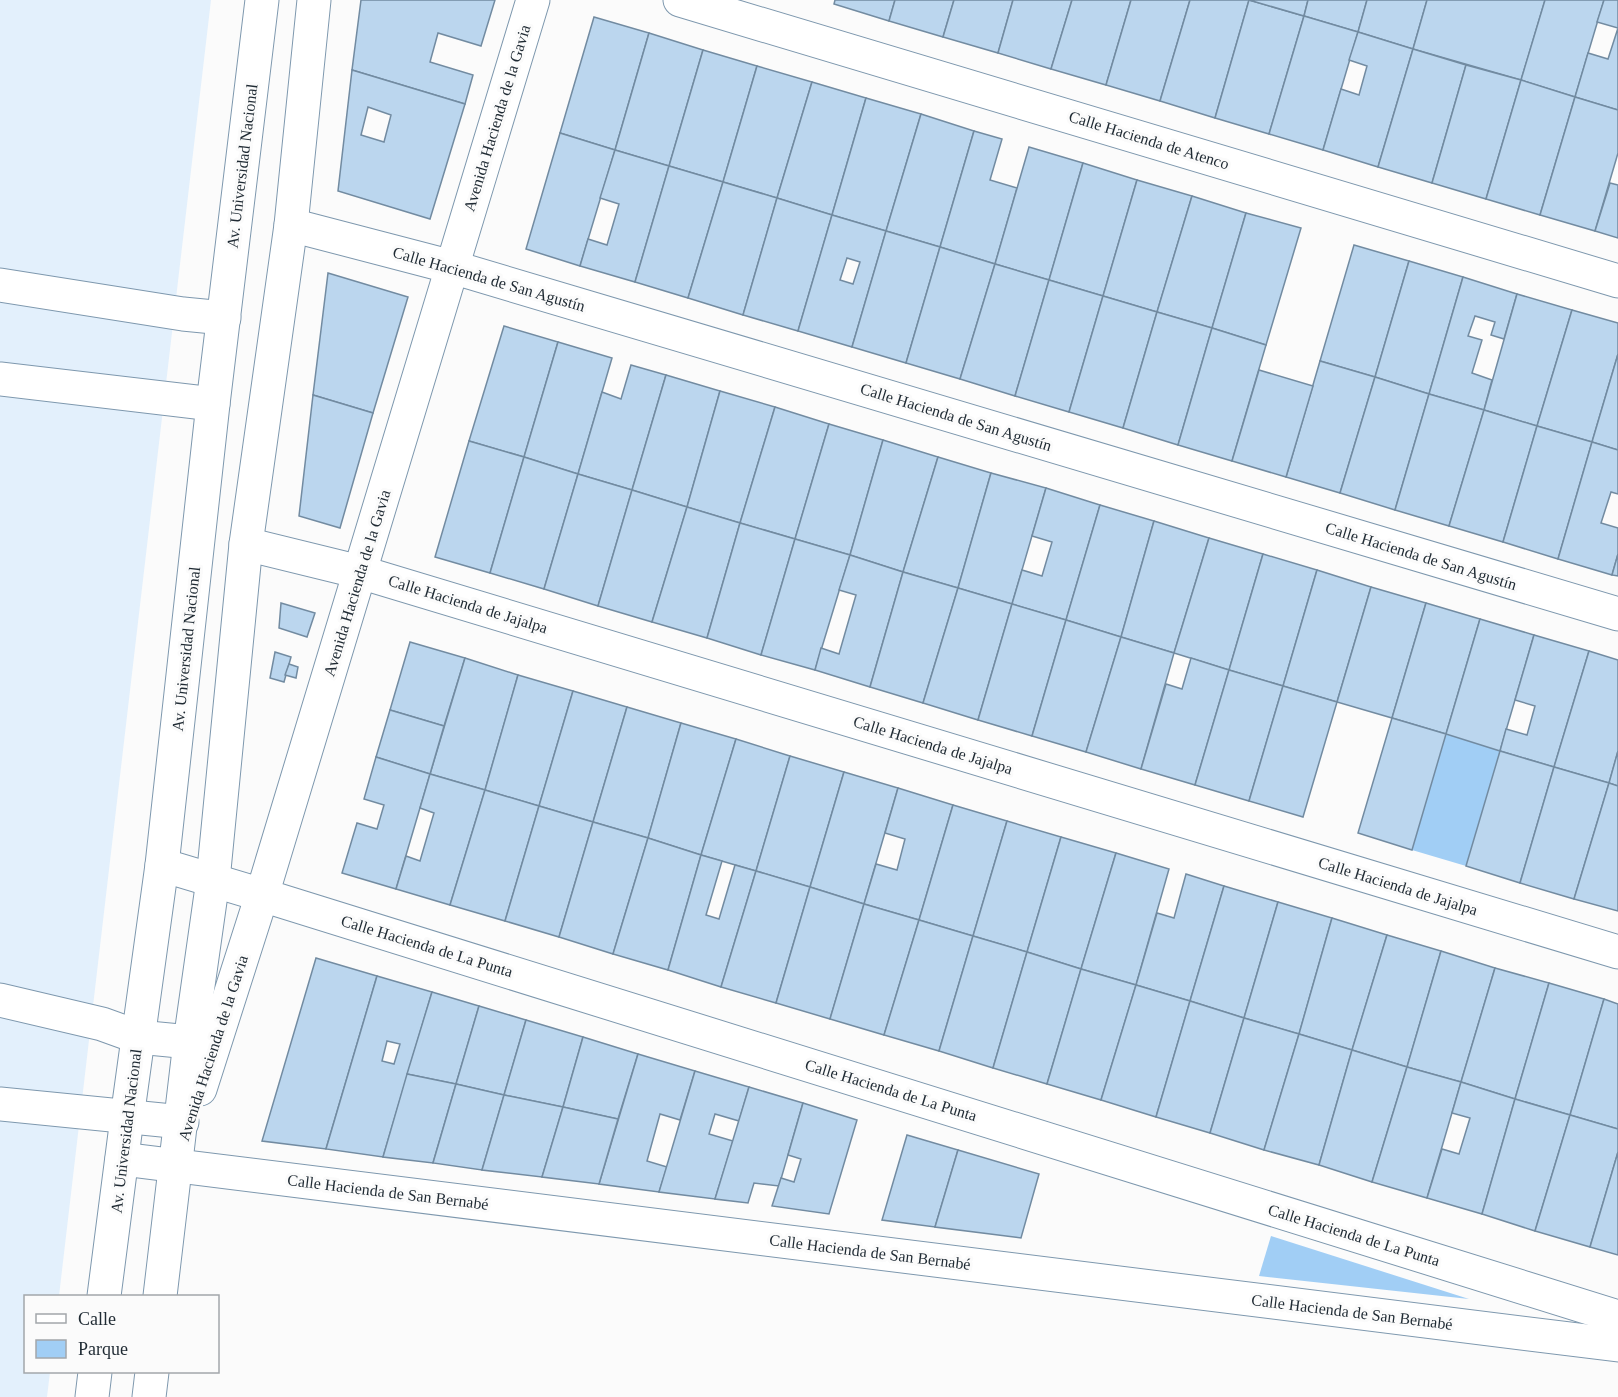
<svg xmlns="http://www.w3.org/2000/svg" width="1618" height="1397" font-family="'Times New Roman',serif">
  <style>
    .built { fill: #e3f0fc }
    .green { fill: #a1cef5 }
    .building { fill: #bbd6ee; stroke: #728ba1; stroke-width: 1.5; fill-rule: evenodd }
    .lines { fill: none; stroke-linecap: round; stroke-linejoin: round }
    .minor-casing { stroke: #7e98ae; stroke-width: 35 }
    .minor { stroke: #fff; stroke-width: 33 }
    .labels { text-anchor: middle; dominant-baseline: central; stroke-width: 6; stroke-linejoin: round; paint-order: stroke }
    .street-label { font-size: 16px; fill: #1f2a33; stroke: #fbfbfb }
  </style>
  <rect width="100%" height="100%" fill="#fbfbfb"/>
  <!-- built -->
  <polygon class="built" points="0,0 211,0 59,1296 26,1296 26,1372 50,1372 47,1397 0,1397"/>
  <!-- green -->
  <g class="green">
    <polygon points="1446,734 1500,751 1466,866 1412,850"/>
    <polygon points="1271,1236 1469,1299 1259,1276"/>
  </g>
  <!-- building -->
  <g class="building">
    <polygon points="361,0 495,0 481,46 438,33 430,62 473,75 465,104 352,70"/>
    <polygon points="835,0 895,0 889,21 834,4"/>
    <polygon points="895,0 954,0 943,37 889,21"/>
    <polygon points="954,0 1013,0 998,53 943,37"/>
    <polygon points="1013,0 1072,0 1051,69 998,53"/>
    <polygon points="1072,0 1131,0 1106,85 1051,69"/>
    <polygon points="1131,0 1190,0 1160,101 1106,85"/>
    <polygon points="1190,0 1249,0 1215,118 1160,101"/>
    <polygon points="1249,0 1304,16 1269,134 1215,118"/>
    <polygon points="1249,0 1308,0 1304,16"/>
    <polygon points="1308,0 1367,0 1358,32 1304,16"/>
    <polygon points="1367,0 1427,0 1413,49 1358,32"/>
    <polygon points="1427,0 1545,0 1521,80 1413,49"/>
    <polygon points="1545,0 1604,0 1575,97 1521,80"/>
    <polygon points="1604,0 1618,0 1618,110 1575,97 1588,53 1608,59 1618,28 1597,22"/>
    <polygon points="1304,16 1358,32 1323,150 1269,134"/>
    <polygon points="594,17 649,33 615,150 560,133"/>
    <polygon points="1358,32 1413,49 1378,167 1323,150 1341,89 1359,95 1367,66 1349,60"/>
    <polygon points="649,33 703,50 669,166 615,150"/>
    <polygon points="1413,49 1466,65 1432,183 1378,167"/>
    <polygon points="703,50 757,66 723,182 669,166"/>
    <polygon points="1466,65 1521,80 1486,199 1432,183"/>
    <polygon points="757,66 812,82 777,198 723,182"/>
    <path d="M 352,70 L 465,104 L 430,219 L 338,191 ZM 368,107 L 391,115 L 384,142 L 361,135 Z"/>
    <polygon points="1521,80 1575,97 1540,215 1486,199"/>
    <polygon points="812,82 866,98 832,215 777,198"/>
    <polygon points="1575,97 1618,110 1618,153 1595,231 1540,215"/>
    <polygon points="866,98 921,114 886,231 832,215"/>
    <polygon points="921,114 974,131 940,247 886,231"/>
    <polygon points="974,131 1002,139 990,180 1017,188 995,264 940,247"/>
    <polygon points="560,133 615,150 580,266 526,249"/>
    <polygon points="1029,147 1083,163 1049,280 995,264"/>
    <polygon points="615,150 669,166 635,282 580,266 588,239 607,245 619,204 600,198"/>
    <polygon points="1083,163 1137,180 1103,296 1049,280"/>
    <polygon points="669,166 723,182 688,298 635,282"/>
    <polygon points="1137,180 1192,196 1157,312 1103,296"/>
    <polygon points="723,182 777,198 743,315 688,298"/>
    <polygon points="1610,183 1618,185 1618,238 1595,231"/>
    <polygon points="1192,196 1246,213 1212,328 1157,312"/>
    <polygon points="777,198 832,215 798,331 743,315"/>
    <polygon points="1246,213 1301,228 1266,345 1212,328"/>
    <path d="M 832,215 L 886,231 L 852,347 L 798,331 ZM 847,258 L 860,262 L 853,284 L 840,280 Z"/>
    <polygon points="886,231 940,247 906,363 852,347"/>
    <polygon points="1354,245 1409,261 1375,377 1320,361"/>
    <polygon points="940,247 995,264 960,379 906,363"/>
    <polygon points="1409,261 1463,277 1429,394 1375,377"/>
    <polygon points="995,264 1049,280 1015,396 960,379"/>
    <polygon points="328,273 408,297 373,413 313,395"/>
    <polygon points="1463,277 1517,294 1504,339 1491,335 1495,322 1475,316 1468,336 1482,340 1472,373 1492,380 1484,410 1429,394"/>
    <polygon points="1049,280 1103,296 1069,412 1015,396"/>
    <polygon points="1517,294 1572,310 1537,426 1484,410"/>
    <polygon points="1103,296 1157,312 1123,428 1069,412"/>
    <polygon points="1572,310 1618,323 1618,354 1592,442 1537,426"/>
    <polygon points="1157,312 1212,328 1178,445 1123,428"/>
    <polygon points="504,326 558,342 524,457 469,441"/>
    <polygon points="1212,328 1266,345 1232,461 1178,445"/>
    <polygon points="558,342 612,358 578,474 524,457"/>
    <polygon points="1618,354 1618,450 1592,442"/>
    <polygon points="1320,361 1375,377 1340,493 1286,477"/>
    <polygon points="631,365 666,375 632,490 578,474 602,392 621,399"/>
    <polygon points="1259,370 1313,386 1286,477 1232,461"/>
    <polygon points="666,375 720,391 687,507 632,490"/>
    <polygon points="1375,377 1429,394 1395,510 1340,493"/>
    <polygon points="720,391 775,407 740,523 687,507"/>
    <polygon points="1429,394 1484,410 1449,526 1395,510"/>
    <polygon points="313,395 373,413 340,528 299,516"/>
    <polygon points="775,407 829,424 795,539 740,523"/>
    <polygon points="1484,410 1537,426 1503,542 1449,526"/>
    <polygon points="829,424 883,440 850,555 795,539"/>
    <polygon points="1537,426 1592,442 1558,559 1503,542"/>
    <polygon points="883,440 938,457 903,572 850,555"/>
    <polygon points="469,441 524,457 490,573 435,557"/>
    <polygon points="1592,442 1618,450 1618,494 1611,492 1601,523 1618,528 1618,554 1612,575 1558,559"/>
    <polygon points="524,457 578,474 544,589 490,573"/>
    <polygon points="938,457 991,473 958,588 903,572"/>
    <polygon points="991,473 1046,488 1012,604 958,588"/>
    <polygon points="578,474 632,490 598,606 544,589"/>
    <polygon points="1046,488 1100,505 1066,620 1012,604 1022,570 1042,576 1052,542 1032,536"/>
    <polygon points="632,490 687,507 652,622 598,606"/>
    <polygon points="1100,505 1154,521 1121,637 1066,620"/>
    <polygon points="687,507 740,523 707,638 652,622"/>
    <polygon points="1154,521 1209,538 1174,653 1121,637"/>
    <polygon points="740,523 795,539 761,655 707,638"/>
    <polygon points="1209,538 1263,554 1229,670 1174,653"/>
    <polygon points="795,539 850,555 815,670 761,655"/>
    <polygon points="1263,554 1317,570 1283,686 1229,670"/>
    <polygon points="1618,554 1618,576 1612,575"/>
    <polygon points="850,555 903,572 870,687 815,670 821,648 839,654 856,595 839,590"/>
    <polygon points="1317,570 1371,587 1337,702 1283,686"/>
    <polygon points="903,572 958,588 923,703 870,687"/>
    <polygon points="1371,587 1426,603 1392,718 1337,702"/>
    <polygon points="958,588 1012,604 978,720 923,703"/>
    <polygon points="281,603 315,613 307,637 279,628"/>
    <polygon points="1426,603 1480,619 1446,734 1392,718"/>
    <polygon points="1012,604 1066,620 1032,736 978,720"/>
    <polygon points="1480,619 1534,635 1500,751 1446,734"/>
    <polygon points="1066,620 1121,637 1086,752 1032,736"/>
    <polygon points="1534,635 1589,651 1554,767 1500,751 1506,729 1527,735 1535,706 1515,700"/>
    <polygon points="1121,637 1174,653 1141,769 1086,752"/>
    <polygon points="410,642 465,658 444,726 390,710"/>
    <polygon points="1589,651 1618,660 1618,751 1609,783 1554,767"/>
    <polygon points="275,652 291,657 284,682 270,678"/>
    <polygon points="465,658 518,675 485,790 430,774"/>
    <polygon points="1191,658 1229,670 1195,785 1141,769 1166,684 1182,689"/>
    <polygon points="289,664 298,667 296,678 285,675"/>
    <polygon points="1229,670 1283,686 1249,801 1195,785"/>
    <polygon points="518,675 573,691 539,806 485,790"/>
    <polygon points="1283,686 1337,702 1303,817 1249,801"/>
    <polygon points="573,691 627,707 593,822 539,806"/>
    <polygon points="627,707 681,723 648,838 593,822"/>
    <polygon points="390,710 444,726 430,774 376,757"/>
    <polygon points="1392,718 1446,734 1412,850 1358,833"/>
    <polygon points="681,723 736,739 701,855 648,838"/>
    <polygon points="736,739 790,756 756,871 701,855"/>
    <polygon points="1500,751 1554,767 1520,883 1466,866"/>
    <polygon points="1618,751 1618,786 1609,783"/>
    <polygon points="790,756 844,772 810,887 756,871"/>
    <polygon points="376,757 430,774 396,889 342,873 357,823 377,829 384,805 364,799"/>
    <polygon points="1554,767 1609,783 1574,899 1520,883"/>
    <polygon points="844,772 898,788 864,904 810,887"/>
    <polygon points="430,774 485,790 450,905 396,889 406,856 420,861 434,813 420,808"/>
    <polygon points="1609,783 1618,786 1618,911 1574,899"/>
    <polygon points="898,788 953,805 919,920 864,904 876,864 897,870 905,839 885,833"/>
    <polygon points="485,790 539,806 505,921 450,905"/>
    <polygon points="953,805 1007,821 973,936 919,920"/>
    <polygon points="539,806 593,822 559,937 505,921"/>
    <polygon points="1007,821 1061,837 1027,952 973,936"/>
    <polygon points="593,822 648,838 613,954 559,937"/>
    <polygon points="1061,837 1116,853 1081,969 1027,952"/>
    <polygon points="648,838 701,855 668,970 613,954"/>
    <polygon points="1116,853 1169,869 1136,985 1081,969"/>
    <polygon points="701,855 722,861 706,915 719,919 735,865 756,871 721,987 668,970"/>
    <polygon points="756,871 810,887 776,1003 721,987"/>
    <polygon points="1186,874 1224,886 1190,1001 1136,985 1157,913 1174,918"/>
    <polygon points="1224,886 1278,902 1244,1018 1190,1001"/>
    <polygon points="810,887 864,904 830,1019 776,1003"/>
    <polygon points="1278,902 1332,918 1299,1034 1244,1018"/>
    <polygon points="864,904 919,920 884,1035 830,1019"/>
    <polygon points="1332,918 1387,935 1352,1050 1299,1034"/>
    <polygon points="919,920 973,936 939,1051 884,1035"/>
    <polygon points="1387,935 1441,951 1407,1067 1352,1050"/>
    <polygon points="973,936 1027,952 993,1068 939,1051"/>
    <polygon points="1441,951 1495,968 1461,1082 1407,1067"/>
    <polygon points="1027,952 1081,969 1047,1084 993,1068"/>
    <polygon points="316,958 377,976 326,1149 262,1141"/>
    <polygon points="1495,968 1549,983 1515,1099 1461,1082"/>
    <polygon points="1081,969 1136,985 1101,1100 1047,1084"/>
    <path d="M 377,976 L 432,992 L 383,1157 L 326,1149 ZM 387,1041 L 400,1044 L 394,1064 L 382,1061 Z"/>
    <polygon points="1549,983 1604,999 1570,1115 1515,1099"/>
    <polygon points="1136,985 1190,1001 1156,1117 1101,1100"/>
    <polygon points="432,992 479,1006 456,1084 407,1074"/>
    <polygon points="1604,999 1618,1004 1618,1129 1570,1115"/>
    <polygon points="1190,1001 1244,1018 1210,1133 1156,1117"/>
    <polygon points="479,1006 526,1020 504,1095 456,1084"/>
    <polygon points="1244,1018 1299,1034 1264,1150 1210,1133"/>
    <polygon points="526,1020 583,1037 563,1107 504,1095"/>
    <polygon points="1299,1034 1352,1050 1319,1165 1264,1150"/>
    <polygon points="583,1037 638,1054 618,1119 563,1107"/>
    <polygon points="1352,1050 1407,1067 1372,1182 1319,1165"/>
    <polygon points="638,1054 695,1071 680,1120 660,1114 647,1161 667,1167 659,1192 599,1184"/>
    <polygon points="1407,1067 1461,1082 1427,1198 1372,1182"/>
    <polygon points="695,1071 749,1087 739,1121 715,1114 709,1134 733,1141 715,1199 659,1192"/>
    <polygon points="407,1074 456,1084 433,1163 383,1157"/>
    <polygon points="1461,1082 1515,1099 1482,1214 1427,1198 1442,1149 1459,1154 1470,1118 1452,1113"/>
    <polygon points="456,1084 504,1095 482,1170 433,1163"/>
    <polygon points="749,1087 803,1103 779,1186 754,1183 748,1203 715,1199"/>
    <polygon points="504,1095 563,1107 542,1177 482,1170"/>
    <polygon points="1515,1099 1570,1115 1535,1231 1482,1214"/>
    <polygon points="803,1103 857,1120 829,1214 772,1206 781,1178 794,1182 801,1159 788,1155"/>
    <polygon points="563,1107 618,1119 599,1184 542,1177"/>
    <polygon points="1570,1115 1618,1129 1618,1152 1590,1247 1535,1231"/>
    <polygon points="907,1135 958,1150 935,1227 882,1220"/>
    <polygon points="958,1150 1039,1174 1021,1238 935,1227"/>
    <polygon points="1618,1152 1618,1255 1590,1247"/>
  </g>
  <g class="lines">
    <!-- minor casing -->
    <g class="minor-casing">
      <g id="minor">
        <polyline points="680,0 1618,281"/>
        <polyline points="291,225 452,267 1618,614"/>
        <polyline points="0,285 183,314 224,318"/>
        <polyline points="0,379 213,404"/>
        <polyline points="246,544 360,572 1618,952"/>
        <polyline points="162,865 262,895 1618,1317"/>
        <polyline points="0,1000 102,1024 138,1037 190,1042"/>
        <polyline points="200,1089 262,895 533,0"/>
        <polyline points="0,1104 182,1122"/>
        <polyline points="122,1159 1618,1345"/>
        <polyline points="104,1296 127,1118 162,865 213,404 262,0"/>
        <polyline points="160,1296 190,1042 213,880 246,544 291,225 314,0"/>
        <polyline points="92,1397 95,1372"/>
        <polyline points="149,1397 152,1372"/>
      </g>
    </g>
    <!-- minor -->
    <use href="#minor" class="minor"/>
  </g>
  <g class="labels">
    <!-- street labels -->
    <g class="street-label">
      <text transform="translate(497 118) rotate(-73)">Avenida Hacienda de la Gavia</text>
      <text transform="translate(1149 140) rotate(17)">Calle Hacienda de Atenco</text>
      <text transform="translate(242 166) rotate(-83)">Av. Universidad Nacional</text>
      <text transform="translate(489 279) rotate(16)">Calle Hacienda de San Agustín</text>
      <text transform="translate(956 417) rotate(17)">Calle Hacienda de San Agustín</text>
      <text transform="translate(1421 556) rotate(17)">Calle Hacienda de San Agustín</text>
      <text transform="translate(357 583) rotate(-73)">Avenida Hacienda de la Gavia</text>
      <text transform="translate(468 604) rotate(17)">Calle Hacienda de Jajalpa</text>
      <text transform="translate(186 649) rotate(-84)">Av. Universidad Nacional</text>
      <text transform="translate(933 745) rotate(17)">Calle Hacienda de Jajalpa</text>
      <text transform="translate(1398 886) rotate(17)">Calle Hacienda de Jajalpa</text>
      <text transform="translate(427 946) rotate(17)">Calle Hacienda de La Punta</text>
      <text transform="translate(213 1048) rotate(-72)">Avenida Hacienda de la Gavia</text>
      <text transform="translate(891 1090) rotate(17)">Calle Hacienda de La Punta</text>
      <text transform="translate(126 1131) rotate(-83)">Av. Universidad Nacional</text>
      <text transform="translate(388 1192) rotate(7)">Calle Hacienda de San Bernabé</text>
      <text transform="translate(1354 1235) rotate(17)">Calle Hacienda de La Punta</text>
      <text transform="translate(870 1252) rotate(7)">Calle Hacienda de San Bernabé</text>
      <text transform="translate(1352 1312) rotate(7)">Calle Hacienda de San Bernabé</text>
    </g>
  </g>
  <!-- legend -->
  <rect x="24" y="1295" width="195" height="78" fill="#fbfbfb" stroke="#a3a7ab" stroke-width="1.5"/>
  <rect x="36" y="1314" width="30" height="9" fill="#ffffff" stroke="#a3a7ab" stroke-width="1.5"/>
  <text x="78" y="1325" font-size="18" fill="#1f2a33">Calle</text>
  <rect x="36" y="1340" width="30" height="18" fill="#a1cef5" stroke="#a3a7ab" stroke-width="1.5"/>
  <text x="78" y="1355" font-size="18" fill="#1f2a33">Parque</text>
</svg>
